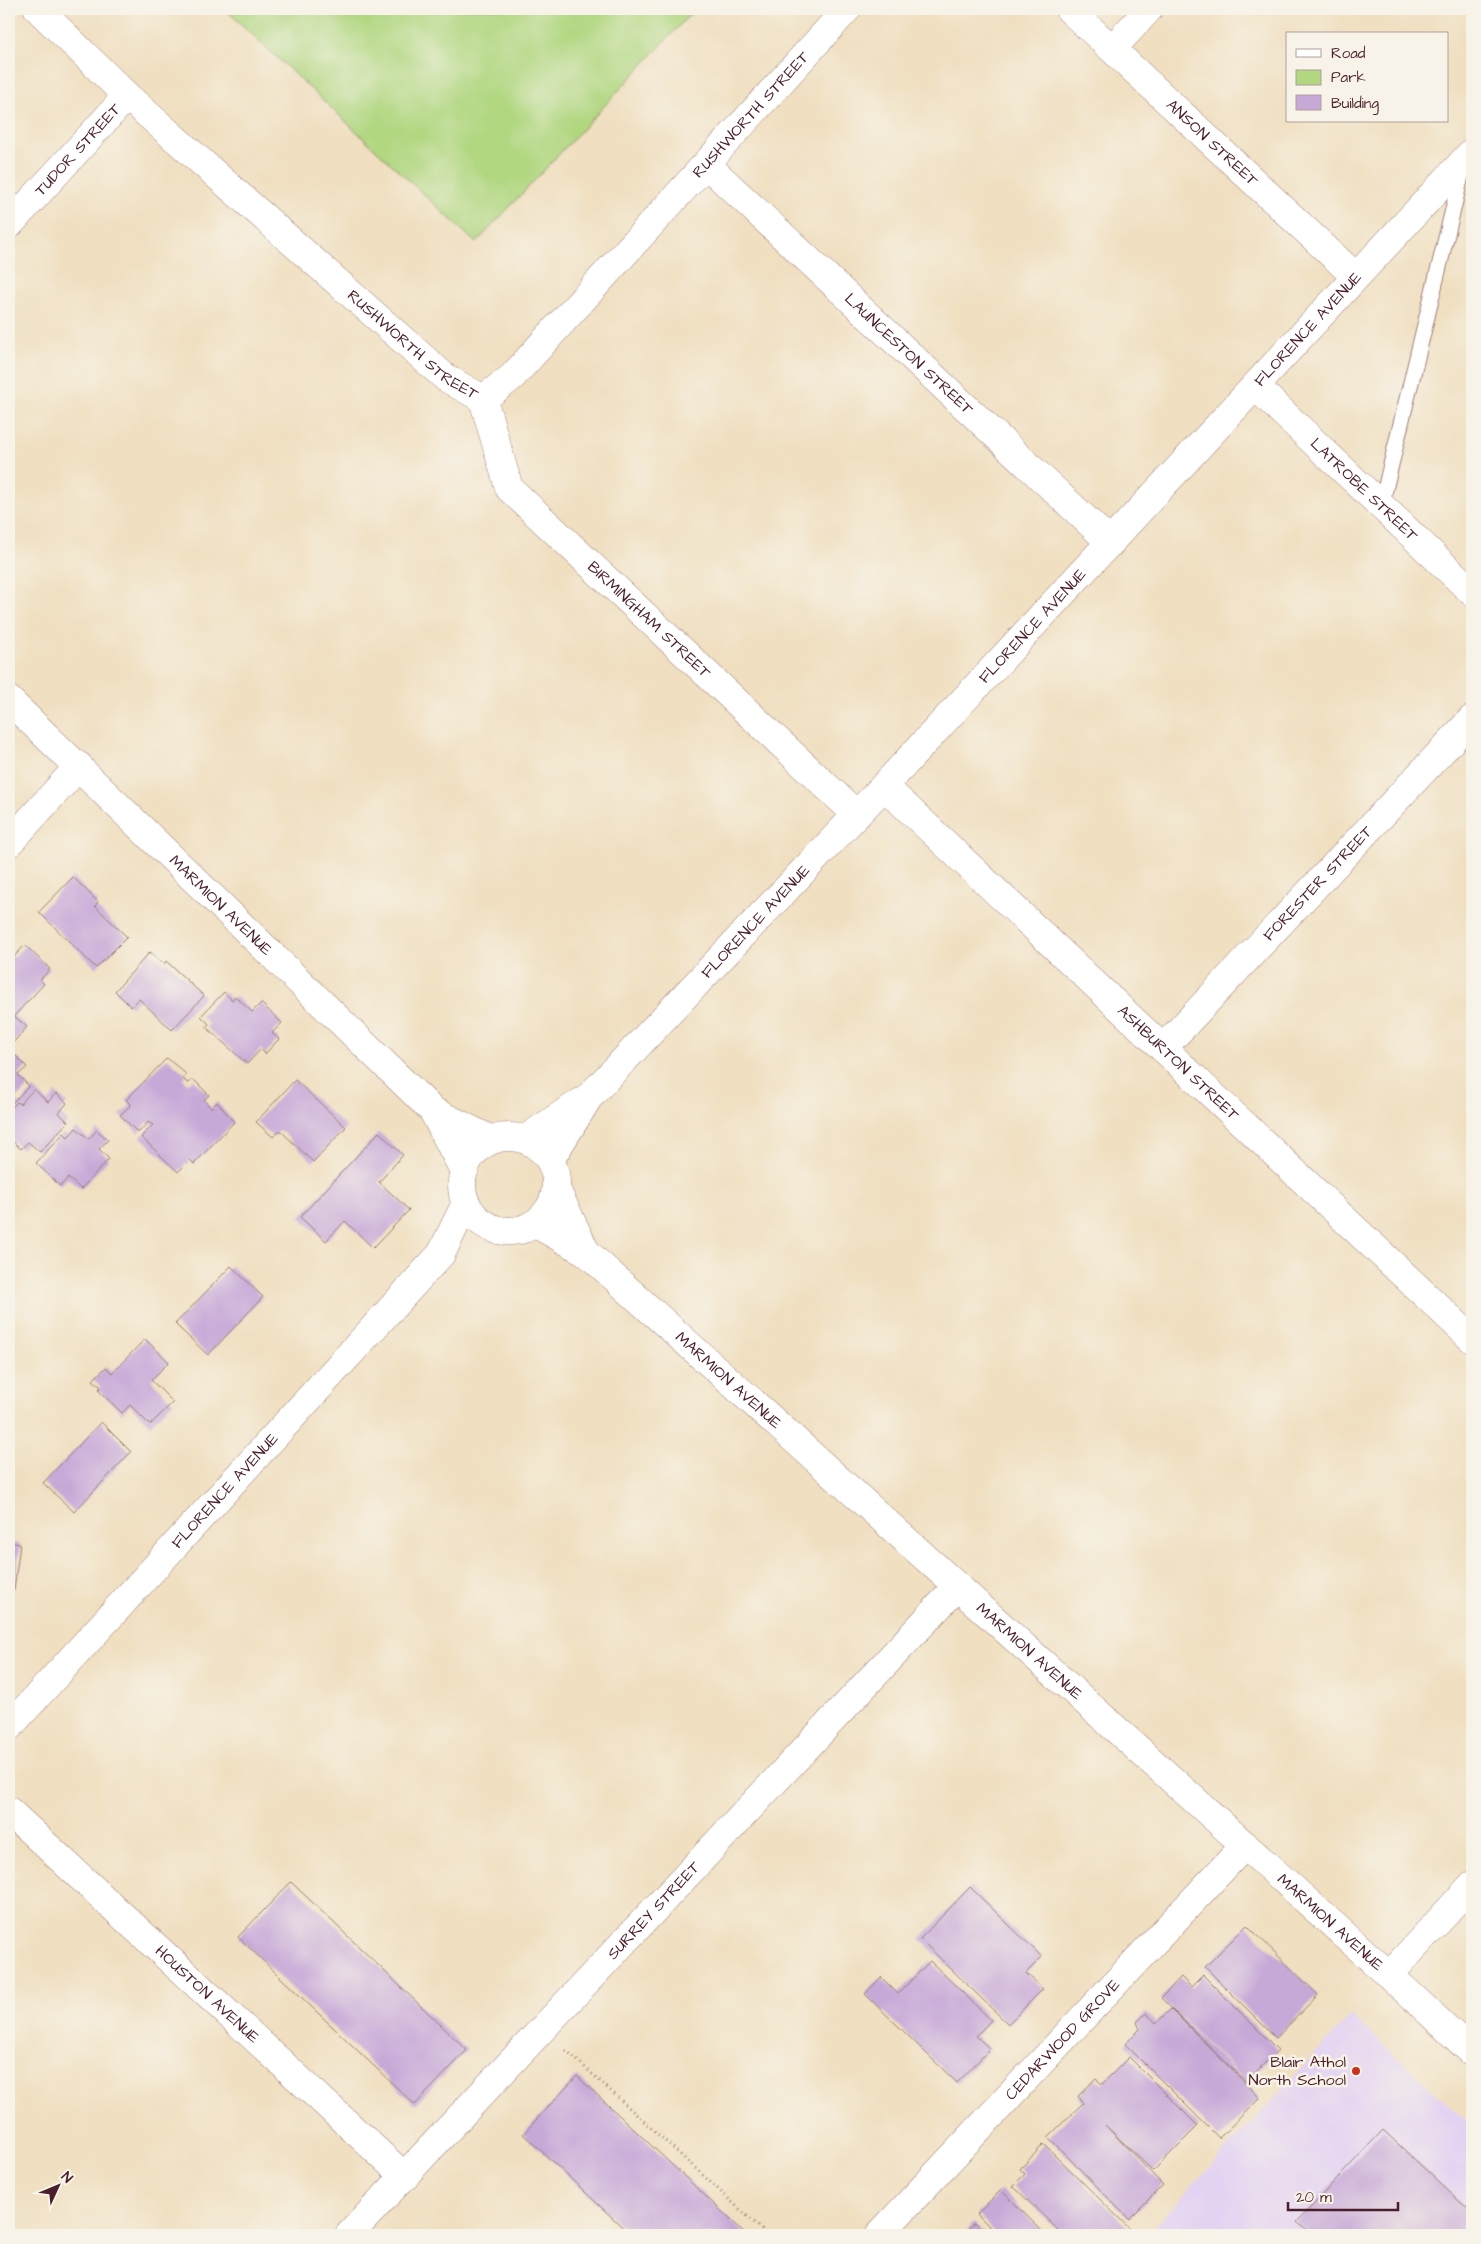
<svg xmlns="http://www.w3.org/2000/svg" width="1481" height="2244" font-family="'Architects Daughter',sans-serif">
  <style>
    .built { fill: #e3d3f2 }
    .green { fill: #b1d781; stroke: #7e7b56 }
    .building { fill: #c7a9d8 }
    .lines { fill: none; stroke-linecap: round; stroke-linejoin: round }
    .lane-casing { stroke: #9d7f76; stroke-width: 17 }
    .street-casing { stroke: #9d7f76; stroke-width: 29 }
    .path { stroke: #9d7f76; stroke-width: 3; stroke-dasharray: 1 4; stroke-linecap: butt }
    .lane { stroke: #fff; stroke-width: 15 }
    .street { stroke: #fff; stroke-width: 28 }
    .poi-dot { fill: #c8321e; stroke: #f7f3e8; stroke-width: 2 }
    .labels { text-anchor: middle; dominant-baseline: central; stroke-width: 5; stroke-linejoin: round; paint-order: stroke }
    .street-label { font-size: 16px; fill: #4a1f2b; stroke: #f7f3e8 }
    .poi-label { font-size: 16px; fill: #4a1f2b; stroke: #f7f3e8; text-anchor: end }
  </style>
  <rect width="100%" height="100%" fill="#f7f3e8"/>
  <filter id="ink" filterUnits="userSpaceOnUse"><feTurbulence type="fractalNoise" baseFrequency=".02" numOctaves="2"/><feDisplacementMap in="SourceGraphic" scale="10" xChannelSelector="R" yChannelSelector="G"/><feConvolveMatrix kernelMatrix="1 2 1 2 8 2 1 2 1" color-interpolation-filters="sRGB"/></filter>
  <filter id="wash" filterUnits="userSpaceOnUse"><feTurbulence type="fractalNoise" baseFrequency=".0096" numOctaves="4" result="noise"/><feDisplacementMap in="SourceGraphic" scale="20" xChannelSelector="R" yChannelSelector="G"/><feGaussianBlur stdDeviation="1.12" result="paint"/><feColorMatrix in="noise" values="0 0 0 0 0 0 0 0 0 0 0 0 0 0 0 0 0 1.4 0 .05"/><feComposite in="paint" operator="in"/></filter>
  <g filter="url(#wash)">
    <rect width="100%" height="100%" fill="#f0dfc0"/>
    <!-- built -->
    <polygon class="built" points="1351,2015 1472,2126 1472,2235 1147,2235"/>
    <!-- green -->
    <polygon class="green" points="225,9 695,9 476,243"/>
    <g id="blocks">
      <!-- building -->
      <g class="building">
        <polygon points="73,877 98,902 95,906 127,937 96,968 39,912"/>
        <polygon points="25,945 50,969 40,980 44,984 14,1016 27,1027 11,1045 9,1043 9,952 14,957"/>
        <polygon points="150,952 164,964 166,961 204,996 172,1030 139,999 131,1007 115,991"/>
        <polygon points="224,992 232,1000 235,996 252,1012 261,1003 282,1023 272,1033 279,1039 265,1054 261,1049 247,1064 206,1027 209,1024 201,1016"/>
        <polygon points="16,1056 27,1067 18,1075 29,1086 9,1106 9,1063"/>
        <polygon points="167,1058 187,1075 183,1078 186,1082 189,1083 193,1079 209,1095 204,1100 211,1108 217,1102 234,1122 194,1164 190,1160 178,1172 141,1137 153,1125 148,1122 138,1133 120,1115 131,1105 126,1100"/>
        <polygon points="295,1080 346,1127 313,1162 280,1130 273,1137 256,1122"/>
        <polygon points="34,1089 48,1102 56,1093 67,1103 59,1113 68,1122 40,1152 28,1142 21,1149 9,1138 9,1111 17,1102 20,1104"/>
        <polygon points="76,1128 89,1139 97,1130 108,1140 99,1149 109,1159 81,1189 68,1178 60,1186 36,1163 64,1133 68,1137"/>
        <polygon points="379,1132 403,1155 379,1182 409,1210 373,1248 345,1221 326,1241 300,1217"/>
        <polygon points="231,1266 263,1297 208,1355 175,1324"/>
        <polygon points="145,1339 169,1362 151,1380 173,1402 150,1425 130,1405 122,1413 98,1390 101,1387 93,1380 106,1367 112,1373"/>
        <polygon points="101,1422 131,1452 74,1512 43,1483"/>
        <polygon points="9,1542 20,1544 14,1590 9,1590"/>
        <polygon points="291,1882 467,2050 415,2105 238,1937"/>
        <polygon points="970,1887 1042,1957 1026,1973 1043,1989 1008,2024 920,1939"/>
        <polygon points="1247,1925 1318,1995 1276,2038 1205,1967"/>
        <polygon points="930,1961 991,2020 976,2036 990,2049 957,2083 865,1994 881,1977 898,1994"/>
        <polygon points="1203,1975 1278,2050 1246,2082 1161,1998 1181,1977 1191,1987"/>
        <polygon points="1171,2009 1260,2098 1219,2138 1125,2044 1140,2029 1137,2022 1146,2013 1156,2023"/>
        <polygon points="1129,2057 1198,2126 1153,2171 1105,2125 1163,2185 1129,2219 1048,2137 1083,2103 1078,2096 1096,2079 1102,2084"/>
        <polygon points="577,2076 747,2235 631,2235 523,2134"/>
        <polygon points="1383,2130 1472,2213 1472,2235 1312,2235 1297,2222"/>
        <polygon points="1044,2144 1136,2235 1063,2235 1013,2186 1025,2174 1020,2169"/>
        <polygon points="1001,2190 1046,2235 998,2235 977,2214"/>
        <polygon points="974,2223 986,2235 963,2235"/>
      </g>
    </g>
  </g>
  <g filter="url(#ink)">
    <use href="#blocks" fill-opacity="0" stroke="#9d7f76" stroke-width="1"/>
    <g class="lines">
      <!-- lane casing -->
      <g class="lane-casing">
        <polyline id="lane" points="1381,506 1463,168"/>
      </g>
      <!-- street casing -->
      <g class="street-casing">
        <g id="street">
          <path id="s1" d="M 38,9 L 127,96 L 446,378 L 483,399 L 512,377 L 847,9"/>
          <path id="s2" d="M 1069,9 L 1355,276"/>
          <polyline points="1112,49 1149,9"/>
          <path id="s3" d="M 706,164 L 1111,543"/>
          <path id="s4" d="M 9,225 L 127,96"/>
          <path id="s5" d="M 1256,387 L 1472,592"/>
          <path id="s6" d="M 483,399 L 509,488 L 857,815"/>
          <path id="s7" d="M 9,700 L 433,1111 L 464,1171"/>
          <path id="s8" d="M 884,786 L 1472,1339"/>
          <polyline points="9,843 79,766"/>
          <path id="s9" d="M 1163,1048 L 1472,719"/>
          <polyline points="433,1111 492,1140"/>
          <circle cx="509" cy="1184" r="47"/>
          <polyline points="525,1139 581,1102"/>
          <path id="s10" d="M 550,1160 L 589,1097 L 884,786 L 1472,152"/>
          <polyline points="557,1191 586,1252"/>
          <path id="s11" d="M 536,1224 L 586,1252 L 1389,1975 L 1472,2052"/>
          <path id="s12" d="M 9,1727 L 441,1254 L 466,1203"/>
          <path id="s13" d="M 9,1811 L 405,2177"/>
          <polyline points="1389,1975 1472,1885"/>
          <path id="s14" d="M 349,2235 L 958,1586"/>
          <path id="s15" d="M 879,2235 L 1245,1845"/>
        </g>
      </g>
      <!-- path -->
      <polyline class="path" points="566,2050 768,2235"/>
      <!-- lane -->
      <use href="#lane" class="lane"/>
      <!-- street -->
      <use href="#street" class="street"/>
    </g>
  </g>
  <!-- markers -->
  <circle class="poi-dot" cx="1356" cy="2071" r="5"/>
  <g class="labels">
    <!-- street labels -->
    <g class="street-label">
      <text stroke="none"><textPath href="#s1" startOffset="984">RUSHWORTH STREET</textPath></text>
      <text stroke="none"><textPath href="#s2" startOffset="196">ANSON STREET</textPath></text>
      <text stroke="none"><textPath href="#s4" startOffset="102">TUDOR STREET</textPath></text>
      <text stroke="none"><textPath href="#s10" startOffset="1126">FLORENCE AVENUE</textPath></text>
      <text stroke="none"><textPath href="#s1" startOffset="504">RUSHWORTH STREET</textPath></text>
      <text stroke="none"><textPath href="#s3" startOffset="278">LAUNCESTON STREET</textPath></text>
      <text stroke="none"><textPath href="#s5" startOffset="149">LATROBE STREET</textPath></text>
      <text stroke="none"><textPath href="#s6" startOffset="285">BIRMINGHAM STREET</textPath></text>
      <text stroke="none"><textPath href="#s10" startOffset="721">FLORENCE AVENUE</textPath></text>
      <text stroke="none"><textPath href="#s9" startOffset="226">FORESTER STREET</textPath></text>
      <text stroke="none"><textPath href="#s7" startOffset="295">MARMION AVENUE</textPath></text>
      <text stroke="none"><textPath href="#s10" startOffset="316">FLORENCE AVENUE</textPath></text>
      <text stroke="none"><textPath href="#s8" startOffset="404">ASHBURTON STREET</textPath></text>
      <text stroke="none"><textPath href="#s11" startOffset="249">MARMION AVENUE</textPath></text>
      <text stroke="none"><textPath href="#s12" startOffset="320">FLORENCE AVENUE</textPath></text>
      <text stroke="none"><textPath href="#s11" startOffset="654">MARMION AVENUE</textPath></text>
      <text stroke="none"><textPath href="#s14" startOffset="445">SURREY STREET</textPath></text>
      <text stroke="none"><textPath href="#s11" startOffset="1059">MARMION AVENUE</textPath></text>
      <text stroke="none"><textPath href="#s13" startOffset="270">HOUSTON AVENUE</textPath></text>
      <text stroke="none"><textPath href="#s15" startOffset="268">CEDARWOOD GROVE</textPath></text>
    </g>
    <!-- poi labels -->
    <g class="poi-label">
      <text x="1346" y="2062">Blair Athol<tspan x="1346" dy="18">North School</tspan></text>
    </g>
  </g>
  <!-- margin -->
  <rect width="1481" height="2244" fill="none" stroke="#f7f3e8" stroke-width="30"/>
  <!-- legend -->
  <rect x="1286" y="32" width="162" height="90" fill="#f7f3e8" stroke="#b29e9c"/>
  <rect x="1296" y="49" width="25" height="8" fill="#ffffff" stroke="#b29e9c"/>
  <text x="1331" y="58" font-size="15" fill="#4a1f2b">Road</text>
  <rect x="1296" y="70" width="25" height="15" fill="#b1d781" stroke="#b29e9c"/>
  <text x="1331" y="82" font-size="15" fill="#4a1f2b">Park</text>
  <rect x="1296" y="95" width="25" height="15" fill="#c7a9d8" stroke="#b29e9c"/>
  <text x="1331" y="108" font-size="15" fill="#4a1f2b">Building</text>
  <!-- north arrow -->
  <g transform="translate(58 2186) rotate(46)" stroke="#f7f3e8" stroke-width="4" paint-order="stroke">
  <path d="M0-4L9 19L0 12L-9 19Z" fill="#4a1f2b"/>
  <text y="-8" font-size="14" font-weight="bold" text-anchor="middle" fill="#4a1f2b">N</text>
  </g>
  <!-- scale -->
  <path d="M1288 2202v8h110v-8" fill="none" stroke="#4a1f2b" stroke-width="2.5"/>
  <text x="1296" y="2202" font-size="15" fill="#4a1f2b" stroke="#f7f3e8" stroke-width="4" paint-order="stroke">20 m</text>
</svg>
